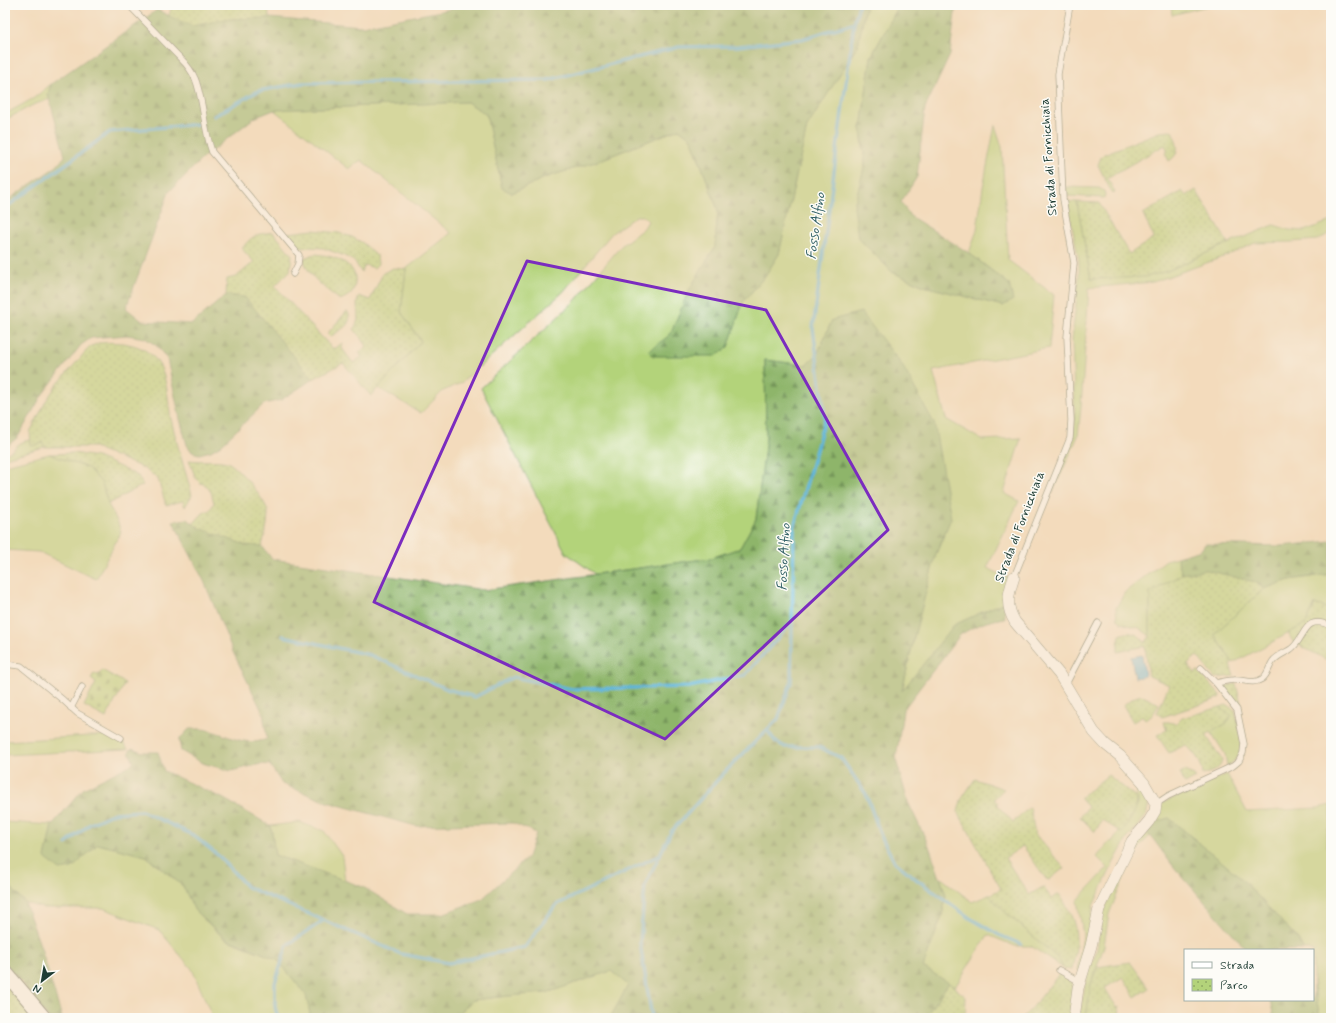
<svg xmlns="http://www.w3.org/2000/svg" width="1336" height="1023" font-family="Mynerve,sans-serif">
  <style>
    .grass { fill: #b3d37a; stroke: #698857 }
    .forest { fill: url(#forest-firs); stroke: #56794f }
    .cemetery { fill: url(#cemetery-stones); stroke: #698857 }
    .park { fill: url(#park-dots); stroke: #698857 }
    .water { fill: #5eb5db; stroke: #3e7988 }
    .lines { fill: none; stroke-linecap: round; stroke-linejoin: round }
    .stream { stroke: #5eb5db; stroke-width: 3.5 }
    .service-casing { stroke: #697464; stroke-width: 7 }
    .minor-casing { stroke: #697464; stroke-width: 12 }
    .tertiary-casing { stroke: #697464; stroke-width: 16 }
    .service { stroke: #fff; stroke-width: 5.5 }
    .minor { stroke: #fff; stroke-width: 11 }
    .tertiary { stroke: #fff; stroke-width: 14 }
    .marked { fill: none; stroke: #7b2cbf; stroke-width: 3; stroke-linejoin: round }
    .labels { text-anchor: middle; dominant-baseline: central; stroke-width: 3; stroke-linejoin: round; paint-order: stroke }
    .street-label { font-size: 13px; fill: #1f3d34; stroke: #fdfcf7 }
    .water-label { font-size: 14px; font-style: italic; fill: #326166; stroke: #fdfcf7 }
  </style>
  <defs>
    <pattern id="forest-firs" width="22" height="20" patternUnits="userSpaceOnUse"><rect width="22" height="20" fill="#8eb56a"/><path d="M5 1l3.5 6h-7zM16 11l3.5 6h-7z" fill="#739458"/></pattern>
    <pattern id="cemetery-stones" width="16" height="16" patternUnits="userSpaceOnUse"><rect width="16" height="16" fill="#b3d37a"/><path d="M2 7V4a2 2 0 0 1 4 0v3zM10 15v-3a2 2 0 0 1 4 0v3z" fill="#91ac65"/></pattern>
    <pattern id="park-dots" width="8" height="8" patternUnits="userSpaceOnUse"><rect width="8" height="8" fill="#b3d37a"/><path d="M2 2h.1M6 6h.1" fill="none" stroke="#91ac65" stroke-width="1.8" stroke-linecap="round"/></pattern>
  </defs>
  <rect width="100%" height="100%" fill="#fdfcf7"/>
  <filter id="ink" filterUnits="userSpaceOnUse"><feTurbulence type="fractalNoise" baseFrequency=".025" numOctaves="2"/><feDisplacementMap in="SourceGraphic" scale="8" xChannelSelector="R" yChannelSelector="G"/><feConvolveMatrix kernelMatrix="1 2 1 2 8 2 1 2 1" color-interpolation-filters="sRGB"/></filter>
  <filter id="wash" filterUnits="userSpaceOnUse"><feTurbulence type="fractalNoise" baseFrequency=".012" numOctaves="4" result="noise"/><feDisplacementMap in="SourceGraphic" scale="16" xChannelSelector="R" yChannelSelector="G"/><feGaussianBlur stdDeviation="0.9" result="paint"/><feColorMatrix in="noise" values="0 0 0 0 0 0 0 0 0 0 0 0 0 0 0 0 0 1.4 0 .05"/><feComposite in="paint" operator="in"/></filter>
  <g filter="url(#wash)">
    <rect width="100%" height="100%" fill="#f3dbbc"/>
    <!-- grass -->
    <g class="grass">
      <polygon points="866,5 899,5 871,57 861,128 865,164 854,206 892,272 924,286 1003,306 1009,284 969,253 977,230 983,187 995,125 1002,147 1008,260 1054,295 1049,348 933,371 946,419 982,440 1021,438 1004,493 1019,501 987,568 1009,578 1004,602 954,625 902,692 915,633 936,554 951,518 832,320 817,355 806,365 765,360 766,439 756,519 740,548 711,558 595,574 566,553 481,388 575,301 621,246 644,228 648,221 643,216 636,216 612,233 563,292 461,383 443,391 421,413 378,388 421,341 401,312 406,269 451,233 361,160 349,169 274,110 467,102 486,114 502,187 512,193 547,177 595,162 679,129 691,138 718,210 715,247 689,290 670,335 728,347 743,302 765,276 779,254 807,127 858,45"/>
      <polygon points="1171,5 1211,5 1172,15"/>
      <polygon points="51,84 48,94 50,99 33,105 5,120 5,114 34,98"/>
      <polygon points="1066,187 1099,188 1104,191 1105,195 1104,198 1068,196 1066,194"/>
      <polygon points="1067,201 1077,202 1091,279 1167,271 1220,247 1274,225 1289,230 1304,231 1331,221 1331,233 1317,240 1291,242 1255,243 1226,256 1153,282 1089,288 1081,407 1078,436 1052,494 1055,483 1073,438 1075,422 1072,340 1079,276 1079,261"/>
      <path d="M 30,440 L 31,446 L 43,442 L 44,447 L 5,458 L 5,454 C 17,450 15,442 30,440 Z"/>
      <polygon points="49,454 88,468 102,483 108,504 118,523 121,532 96,579 39,552 5,550 5,465"/>
      <polygon points="1177,557 1182,574 1150,593 1150,636 1139,628 1121,623 1117,619 1116,608 1125,592 1166,560"/>
      <polygon points="1331,574 1331,610 1315,604 1306,624 1233,663 1214,634 1264,589 1289,580"/>
      <path d="M 1226,705 L 1235,710 C 1239,731 1250,754 1227,766 L 1225,754 L 1211,732 L 1227,723 L 1231,716 L 1220,707 Z"/>
      <polygon points="108,735 125,744 128,749 5,755 5,741"/>
      <polygon points="1117,759 1141,786 1149,802 1146,816 1127,839 1114,862 1093,906 1086,950 1081,970 1077,970 1083,936 1081,921 1077,901 1108,868 1097,857 1110,841 1112,842 1119,831 1121,832 1138,804 1137,791 1121,769"/>
      <polygon points="1227,774 1247,812 1318,808 1331,805 1331,828 1328,829 1326,841 1331,860 1331,1018 1320,1018 1313,981 1313,950 1303,950 1297,938 1239,876 1169,818 1155,822 1160,806 1162,803"/>
      <polygon points="5,822 52,825 45,858 72,868 98,844 146,856 183,886 195,911 225,939 277,959 306,995 311,1018 213,1018 192,969 159,930 103,908 43,908 25,903 5,881"/>
      <polygon points="299,822 324,831 342,856 345,881 275,855 271,826"/>
      <polygon points="1146,832 1150,836 1140,846 1125,875 1109,914 1104,946 1091,984 1086,1018 1079,1018 1086,980 1097,949 1102,914 1137,842"/>
      <polygon points="940,877 972,902 989,895 1004,911 1057,957 1064,969 1031,946 1015,946 988,935 955,987 923,967 942,916 946,895"/>
      <polygon points="611,971 629,985 610,1018 453,1018 473,1000 508,996 546,993"/>
    </g>
    <!-- forest -->
    <g class="forest">
      <polygon points="463,5 866,5 858,45 807,127 779,254 765,276 743,302 728,347 716,356 653,356 648,351 670,335 689,290 715,247 718,210 691,138 679,129 595,162 547,177 512,193 502,188 486,114 467,102 274,110 254,118 205,156 169,192 126,308 142,321 192,324 226,295 245,297 313,379 281,400 264,404 221,445 211,451 199,454 192,452 187,445 180,419 167,359 157,346 145,338 127,335 91,338 81,345 42,395 18,437 5,448 5,202 57,166 65,156 48,94 51,84 157,10 192,26 225,19 269,18 362,26 446,10"/>
      <polygon points="899,5 956,5 950,55 925,108 917,177 901,202 910,216 969,253 1009,284 1013,300 1003,306 924,286 892,272 858,238 854,206 865,164 861,128 871,57"/>
      <path d="M 861,312 L 902,365 L 934,423 L 951,518 L 936,554 L 915,633 L 902,691 L 954,625 L 1004,602 L 1005,618 C 986,621 976,625 960,635 L 903,710 L 896,760 L 908,802 L 929,846 L 946,895 L 942,916 L 923,967 L 949,983 L 924,1018 L 610,1018 L 628,985 L 611,971 L 546,993 L 508,996 L 473,1000 L 453,1018 L 311,1018 L 306,995 L 277,959 L 226,939 L 195,911 L 183,886 L 146,856 L 98,844 L 72,868 L 60,870 L 45,858 L 52,825 L 83,789 L 134,763 L 129,752 L 132,748 L 142,752 L 158,752 L 164,771 L 224,799 L 271,826 L 275,855 L 363,887 L 407,914 L 442,914 L 482,899 L 528,857 L 536,833 L 513,823 L 416,826 L 327,802 L 282,784 L 270,765 L 261,764 L 231,771 L 202,763 L 181,751 L 179,740 L 189,729 C 193,729 198,729 202,729 C 224,732 243,748 267,739 L 263,713 L 233,652 L 204,581 L 173,521 L 187,519 L 200,528 L 245,545 L 262,546 L 272,559 L 484,590 L 711,558 L 740,548 L 756,519 L 766,439 L 765,360 L 806,365 L 817,355 L 832,320 Z"/>
      <polygon points="1331,541 1331,574 1289,580 1264,589 1255,582 1206,570 1182,574 1177,557 1201,550 1205,544 1281,546"/>
      <polygon points="1169,818 1239,876 1297,938 1303,950 1247,950 1173,866 1153,839 1146,832 1155,822"/>
      <polygon points="5,881 25,903 41,948 62,1018 48,1018 22,983 5,964"/>
      <polygon points="1313,981 1320,1018 1274,1018 1270,1000 1313,1000"/>
    </g>
    <!-- cemetery -->
    <polygon class="cemetery" points="102,670 125,683 106,718 84,706 96,683 91,679 94,673 99,675"/>
    <!-- park -->
    <g class="park">
      <polygon points="172,5 268,5 269,18 225,19 192,26 169,16"/>
      <path d="M 1172,131 C 1177,142 1182,153 1169,161 L 1165,153 L 1168,151 L 1165,145 L 1107,178 L 1115,192 L 1112,193 L 1098,165 L 1101,157 L 1104,154 L 1159,132 Z"/>
      <polygon points="1196,190 1228,243 1167,271 1146,277 1091,279 1077,202 1099,203 1129,254 1154,238 1143,214 1182,191 1186,196"/>
      <polygon points="313,230 339,233 352,237 363,243 377,256 378,264 374,268 365,265 361,272 355,262 345,256 323,248 310,247 302,248 296,246 287,236 288,233"/>
      <path d="M 273,232 L 292,255 L 290,271 L 275,286 L 332,348 L 336,348 L 342,343 L 344,344 L 341,347 L 353,363 L 362,357 L 359,353 L 367,346 L 354,329 L 358,320 L 357,303 L 359,296 L 370,300 L 383,273 L 393,268 L 406,269 L 401,312 L 421,341 L 371,396 L 343,363 L 313,379 L 245,297 L 226,295 L 227,279 L 236,277 L 254,262 L 242,249 C 251,235 258,234 273,232 Z"/>
      <path d="M 314,254 C 331,255 358,262 355,283 C 354,293 349,296 340,300 C 327,290 305,274 304,258 Z"/>
      <path d="M 346,312 L 348,312 C 354,325 340,330 330,337 L 327,334 Z"/>
      <path d="M 98,343 C 122,341 149,343 161,368 C 168,384 168,403 171,419 C 177,445 185,470 192,495 L 185,507 L 183,501 L 166,505 L 158,479 L 143,468 L 94,447 L 44,447 L 43,443 L 31,446 L 30,432 L 46,401 L 56,386 L 87,350 L 90,347 Z"/>
      <polygon points="74,453 97,457 118,466 138,476 143,485 108,504 102,483 88,468 49,454"/>
      <path d="M 189,460 C 202,462 215,459 227,462 C 237,465 267,502 268,512 C 268,523 265,535 262,546 L 245,545 L 200,528 L 193,524 L 203,513 L 210,510 L 214,503 L 211,492 L 206,485 L 200,483 L 196,479 Z"/>
      <path d="M 1206,570 L 1255,582 L 1264,589 L 1214,634 L 1233,663 L 1230,665 L 1234,676 L 1215,678 L 1197,656 L 1187,664 L 1195,673 L 1198,671 L 1219,694 L 1221,697 L 1220,698 L 1162,717 L 1157,713 L 1169,685 L 1149,676 L 1145,646 L 1118,652 L 1118,644 L 1120,635 C 1130,630 1140,634 1145,643 L 1150,636 L 1150,593 L 1182,574 Z"/>
      <polygon points="1315,604 1331,610 1331,662 1293,642 1288,633 1306,624"/>
      <polygon points="1236,684 1242,708 1225,691 1223,686"/>
      <polygon points="1141,695 1159,704 1153,714 1145,719 1143,716 1133,722 1123,705 1135,697"/>
      <path d="M 1220,707 L 1231,716 L 1227,723 L 1206,735 L 1222,760 C 1221,770 1211,772 1203,775 C 1202,763 1195,752 1185,745 L 1169,753 L 1157,735 L 1167,730 L 1164,722 L 1169,722 L 1176,724 L 1182,718 Z"/>
      <polygon points="1184,771 1194,775 1196,778 1185,784 1180,773"/>
      <path d="M 1108,775 L 1137,798 C 1138,811 1128,822 1122,833 L 1102,820 L 1095,832 L 1080,817 L 1088,807 L 1080,798 Z"/>
      <path d="M 975,779 L 1004,789 L 994,799 L 998,803 L 996,804 L 1013,822 L 1030,807 L 1035,834 L 1064,868 L 1049,880 L 1046,879 L 1023,846 L 1005,858 L 1029,895 L 1043,887 L 1052,899 L 1059,894 C 1068,907 1076,922 1076,938 C 1077,948 1074,959 1072,970 L 1064,969 L 1057,957 L 1004,911 L 989,895 L 1001,889 L 958,812 L 961,800 Z"/>
      <polygon points="1130,962 1149,988 1135,997 1123,977 1105,988 1117,1008 1119,1007 1120,1018 1086,1018 1091,984 1097,967"/>
      <path d="M 1059,974 L 1061,974 C 1063,975 1067,977 1069,979 C 1076,986 1070,1009 1069,1018 L 1022,1018 L 1033,1007 Z"/>
      <polygon points="5,978 37,1018 5,1018"/>
      <polygon points="949,983 966,997 965,1018 924,1018"/>
    </g>
    <!-- water -->
    <polygon class="water" points="1142,655 1145,676 1135,678 1131,657"/>
    <g class="lines">
      <!-- stream -->
      <g class="stream">
        <polyline points="214,116 258,91 302,83 548,80 679,47 738,46 802,39 854,23"/>
        <polyline points="5,208 110,132 200,124"/>
        <polyline points="283,636 370,655 447,689 475,697 513,677 572,689 689,687 745,675 792,622"/>
        <polyline points="767,730 775,741 785,747 819,747 841,758 866,794 881,836 894,861 916,879 970,918 999,935 1021,944"/>
        <polyline points="66,844 90,824 114,813 142,811 193,835 220,857 247,887 401,954 449,963 525,947 556,905 660,855"/>
        <polyline points="278,1018 275,1007 275,983 287,945 324,920"/>
        <polyline points="652,1018 640,943 645,885 671,832 722,775 778,719 791,683 794,528 825,418 813,328 854,23 859,5"/>
      </g>
    </g>
  </g>
  <g filter="url(#ink)">
    <g class="lines">
      <!-- service casing -->
      <g class="service-casing">
        <g id="service">
          <path d="M 129,5 L 185,63 C 190,69 195,76 197,84 C 204,106 204,130 212,152 L 299,255 L 298,264 L 293,274"/>
          <polyline points="1014,577 1070,438 1071,420 1067,337 1074,263 1063,199 1058,74 1070,5"/>
          <polyline points="5,664 21,666 63,700 77,713 121,738"/>
          <path d="M 1216,683 C 1222,682 1228,680 1234,680 C 1243,679 1253,685 1262,679 C 1268,675 1269,666 1273,661 C 1278,655 1285,653 1291,649 C 1306,638 1303,613 1331,626"/>
          <polyline points="1066,684 1098,623"/>
          <polyline points="71,708 82,687"/>
          <polyline points="1156,804 1168,796 1233,766 1239,761 1243,753 1244,744 1237,710 1216,683 1201,668"/>
          <polyline points="1059,970 1075,979"/>
        </g>
      </g>
      <!-- minor casing -->
      <g class="minor-casing">
        <path id="minor" d="M 1014,577 C 1008,595 1005,605 1015,622 L 1059,674 L 1094,732 L 1105,744 L 1120,756 L 1144,783 L 1156,804 L 1155,811 L 1149,821 L 1132,841 L 1099,909 L 1091,946 L 1078,988 L 1074,1018"/>
      </g>
      <!-- tertiary casing -->
      <g class="tertiary-casing">
        <polyline id="tertiary" points="5,972 44,1018"/>
      </g>
      <!-- service -->
      <use href="#service" class="service"/>
      <!-- minor -->
      <use href="#minor" class="minor"/>
      <!-- tertiary -->
      <use href="#tertiary" class="tertiary"/>
    </g>
  </g>
  <!-- marked area -->
  <path d="M0 0H1336V1023H0ZM 527,261 L 766,310 L 888,530 L 665,739 L 374,602 Z" fill="#f3dbbc" fill-opacity=".55" fill-rule="evenodd"/>
  <path class="marked" d="M 527,261 L 766,310 L 888,530 L 665,739 L 374,602 Z"/>
  <g class="labels">
    <!-- street labels -->
    <g class="street-label">
      <text transform="translate(1049 157) rotate(-94)">Strada di Fornicchiaia</text>
      <text transform="translate(1020 527) rotate(-69)">Strada di Fornicchiaia</text>
    </g>
    <!-- water labels -->
    <g class="water-label">
      <text transform="translate(816 226) rotate(-82)">Fosso Alfino</text>
      <text transform="translate(784 557) rotate(-87)">Fosso Alfino</text>
    </g>
  </g>
  <!-- margin -->
  <rect width="1336" height="1023" fill="none" stroke="#fdfcf7" stroke-width="20"/>
  <!-- legend -->
  <rect x="1184" y="949" width="130" height="52" fill="#fdfcf7" stroke="#a4b0a9"/>
  <rect x="1192" y="962" width="20" height="6" fill="#ffffff" stroke="#a4b0a9"/>
  <text x="1220" y="969" font-size="12" fill="#1f3d34">Strada</text>
  <rect x="1192" y="979" width="20" height="12" fill="url(#park-dots)" stroke="#a4b0a9"/>
  <text x="1220" y="989" font-size="12" fill="#1f3d34">Parco</text>
  <!-- north arrow -->
  <g transform="translate(42 981) rotate(211)" stroke="#fdfcf7" stroke-width="3" paint-order="stroke">
  <path d="M0-3L7 15L0 10L-7 15Z" fill="#1f3d34"/>
  <text y="-6" font-size="11" font-weight="bold" text-anchor="middle" fill="#1f3d34">N</text>
  </g>
</svg>
